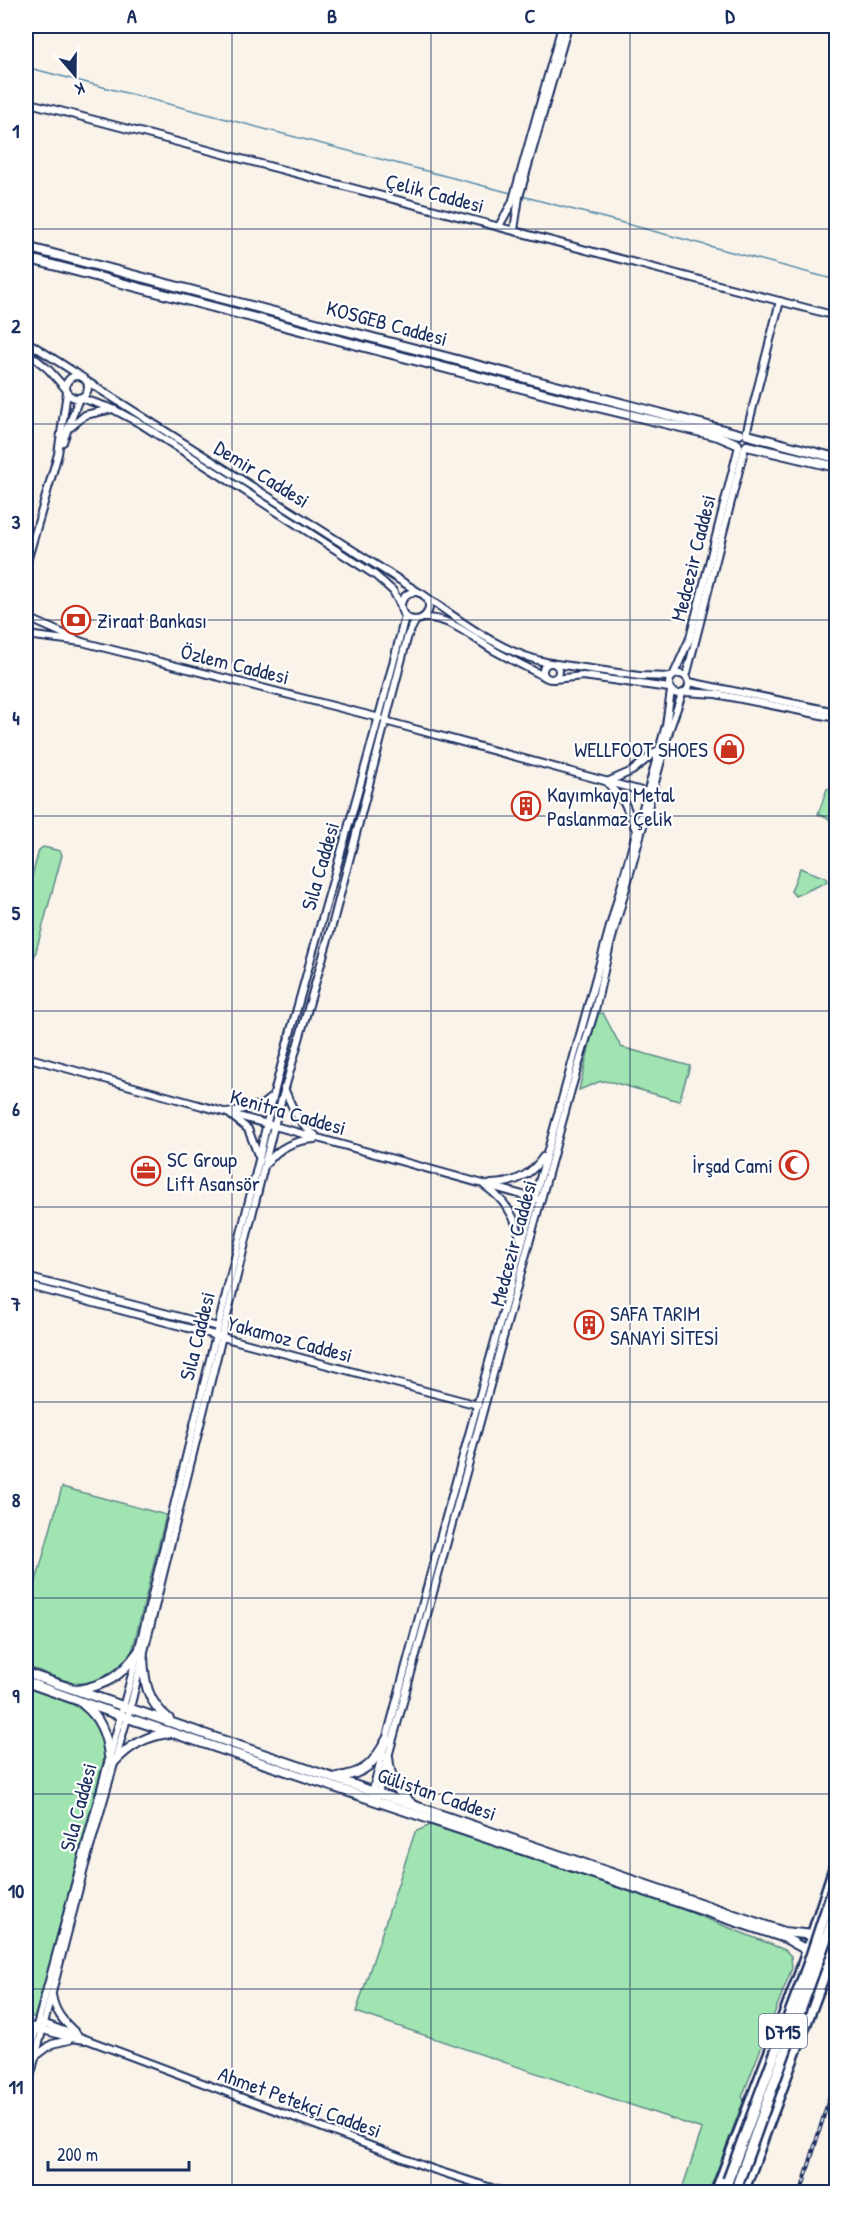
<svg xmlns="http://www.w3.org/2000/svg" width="862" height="2218" font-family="'Patrick Hand',sans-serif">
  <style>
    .green { fill: #a0e5b1; stroke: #5e8a88; stroke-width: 1.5 }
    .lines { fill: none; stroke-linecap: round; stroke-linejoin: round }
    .stream { stroke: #548aa8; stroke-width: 1.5 }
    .minor-casing { stroke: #1b2f5e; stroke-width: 10 }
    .major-casing { stroke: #1b2f5e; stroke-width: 12 }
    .highway-casing { stroke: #1b2f5e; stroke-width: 14 }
    .minor { stroke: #fff; stroke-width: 6 }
    .major { stroke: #fff; stroke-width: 8 }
    .highway { stroke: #fff; stroke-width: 9 }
    .rail-casing { stroke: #1b2f5e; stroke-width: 4 }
    .rail { stroke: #fff; stroke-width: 1.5; stroke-dasharray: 4.5; stroke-linecap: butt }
    .highway-bridge-casing { stroke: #1b2f5e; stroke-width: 14; stroke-linecap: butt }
    .highway-bridge { stroke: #fff; stroke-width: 9 }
    .grid { fill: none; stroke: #1b2f5e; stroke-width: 1.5; stroke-opacity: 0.55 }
    .labels { text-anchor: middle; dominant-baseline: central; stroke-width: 4.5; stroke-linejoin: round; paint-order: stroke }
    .shield { fill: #fff; stroke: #5f6d8e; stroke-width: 1.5 }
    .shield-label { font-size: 20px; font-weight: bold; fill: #1b2f5e }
    .street-label { font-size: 21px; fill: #1b2f5e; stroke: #fff }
    .poi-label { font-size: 21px; fill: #1b2f5e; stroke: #fff; text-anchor: start }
    .neatline { fill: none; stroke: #1b2f5e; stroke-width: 2 }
    .grid-label { font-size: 20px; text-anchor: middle; font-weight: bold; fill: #1b2f5e }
  </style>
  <rect width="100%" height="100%" fill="#faf3ea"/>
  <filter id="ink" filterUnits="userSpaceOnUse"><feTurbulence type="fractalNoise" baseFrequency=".0167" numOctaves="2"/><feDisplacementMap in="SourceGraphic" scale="12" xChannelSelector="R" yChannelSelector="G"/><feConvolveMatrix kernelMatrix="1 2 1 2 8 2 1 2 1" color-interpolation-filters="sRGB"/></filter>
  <g filter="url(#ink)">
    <!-- green -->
    <g class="green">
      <polygon points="831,788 836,796 836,822 818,814 827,789"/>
      <polygon points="43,847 60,851 62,855 26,988 26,899 39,850"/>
      <polygon points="800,868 826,878 827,882 795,896 791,891"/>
      <polygon points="603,1013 621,1047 690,1066 679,1101 612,1082 601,1081 579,1090 597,1014"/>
      <path d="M 62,1487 L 166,1515 L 131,1656 C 96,1700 70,1682 26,1666 L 26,1618 Z"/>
      <path d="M 26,1687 C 64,1700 112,1710 103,1763 L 35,2018 L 26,2014 Z"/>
      <polygon points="430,1825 677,1907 785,1950 791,1956 792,1968 742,2097 744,2099 709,2192 681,2192 702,2129 356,2012 415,1832"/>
    </g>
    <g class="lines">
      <!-- stream -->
      <g class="stream">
        <polyline points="26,67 511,193"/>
        <polyline points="522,196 836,280"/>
      </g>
      <!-- minor casing -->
      <g class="minor-casing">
        <g id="minor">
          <polyline points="815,26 836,32"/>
          <polyline points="834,26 836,26"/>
          <polyline points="26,102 836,316"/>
          <polyline points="499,226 512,203 562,26"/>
          <polyline points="514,230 519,197 568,26"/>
          <polyline points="26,341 79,375"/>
          <polyline points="26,351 48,369 66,389"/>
          <circle cx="77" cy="387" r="11"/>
          <polyline points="88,382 420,593"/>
          <polyline points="81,398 113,409 141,424 375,575 393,591 401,606"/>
          <polyline points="71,427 85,415 112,409"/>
          <polyline points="746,434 780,301"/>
          <polyline points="63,442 79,398"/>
          <polyline points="26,565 58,454 67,392"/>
          <circle cx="415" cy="606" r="14"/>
          <path d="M 425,596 C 463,623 503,654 550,663"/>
          <polyline points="26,617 82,642 26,635"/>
          <path d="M 423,618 C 450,616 472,638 495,651 C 511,660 529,668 545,677"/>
          <polyline points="82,642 380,718"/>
          <circle cx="551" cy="671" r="8"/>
          <polyline points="556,664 639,676 671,677"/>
          <circle cx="679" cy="684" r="10"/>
          <polyline points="673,676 690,638 739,446"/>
          <polyline points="686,677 745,447"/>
          <polyline points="554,679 583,676 669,688"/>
          <polyline points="689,682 836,712"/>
          <polyline points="685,692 716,694 836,718"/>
          <polyline points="385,721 649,793"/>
          <polyline points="636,830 625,804 607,782 632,771 658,750"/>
          <polyline points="26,1057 537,1199"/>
          <path d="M 284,1088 C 292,1107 298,1123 315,1135"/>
          <polyline points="258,1155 248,1129 228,1113 263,1104 272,1097"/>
          <path d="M 267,1163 C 279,1147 295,1140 315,1139"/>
          <path d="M 491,1184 C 514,1184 531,1175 543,1157"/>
          <path d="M 485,1186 C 505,1200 518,1220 521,1244"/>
          <polyline points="26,1277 218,1327"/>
          <polyline points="26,1285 478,1405"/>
          <polyline points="372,1793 441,1535 666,725 671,691"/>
          <polyline points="377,1797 571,1090 595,1010 609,949 670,728 682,694"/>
          <path d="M 52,1995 C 55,2013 64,2022 77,2034"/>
          <polyline points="40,2022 432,2169 504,2192"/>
          <polyline points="26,2025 71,2038 85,2040"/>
          <polyline points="36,2056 52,2044 69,2040"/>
          <path d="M 26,2066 L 138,1652 L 259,1160 C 272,1092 293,1025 311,958 C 343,844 377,731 405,616"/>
          <polyline points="26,2093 85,1865 130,1708 274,1126 333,922 408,635 416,620"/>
        </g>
      </g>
      <!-- major casing -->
      <g class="major-casing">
        <g id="major">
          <polyline points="26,247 739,434"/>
          <polyline points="26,258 556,397 718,436 737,444"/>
          <polyline points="748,435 836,458"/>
          <polyline points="747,446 836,467"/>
          <path d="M 143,1656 C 144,1682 147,1702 169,1719"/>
          <polyline points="26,1673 784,1932 824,1936 836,1944"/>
          <polyline points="26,1682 119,1715 785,1938 803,1948 810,1956"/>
          <path d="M 78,1690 C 108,1684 120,1677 138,1652"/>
          <path d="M 84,1705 C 101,1718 107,1736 109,1756"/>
          <path d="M 388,1757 C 390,1776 394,1790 410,1802"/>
          <path d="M 114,1762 C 130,1745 146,1736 169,1733"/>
          <path d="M 337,1777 C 366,1774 374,1763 387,1739"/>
        </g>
      </g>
      <!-- highway casing -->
      <g class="highway-casing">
        <g id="highway">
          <polyline points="716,2192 800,1973 836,1862"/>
          <polyline points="724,2192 728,2180"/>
          <polyline points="743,2192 836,1943"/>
        </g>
      </g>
      <!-- minor -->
      <use href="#minor" class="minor"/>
      <!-- major -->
      <use href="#major" class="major"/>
      <!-- highway -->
      <use href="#highway" class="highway"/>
      <!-- rail casing -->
      <g class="rail-casing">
        <polyline id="rail" points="801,2192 836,2075"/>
      </g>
      <!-- rail -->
      <use href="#rail" class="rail"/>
      <!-- highway-bridge casing -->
      <g class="highway-bridge-casing">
        <g id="highway-bridge">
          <polyline points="728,2180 809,1962 836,1880"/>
          <polyline points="738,2183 836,1911"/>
        </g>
      </g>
      <!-- highway-bridge -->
      <use href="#highway-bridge" class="highway-bridge"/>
    </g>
  </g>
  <!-- grid -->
  <path class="grid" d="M 232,26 L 232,2192M 431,26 L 431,2192M 630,26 L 630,2192M 26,229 L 836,229M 26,424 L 836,424M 26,620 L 836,620M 26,816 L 836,816M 26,1011 L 836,1011M 26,1207 L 836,1207M 26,1402 L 836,1402M 26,1598 L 836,1598M 26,1794 L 836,1794M 26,1989 L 836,1989"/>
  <!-- icons -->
  <defs>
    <g id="bank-ring" transform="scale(1.5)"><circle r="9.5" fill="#fff" stroke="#c8321e" stroke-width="1.5"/><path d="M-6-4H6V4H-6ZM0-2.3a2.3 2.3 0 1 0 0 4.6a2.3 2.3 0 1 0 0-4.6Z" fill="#c8321e"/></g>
    <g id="shop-ring" transform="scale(1.5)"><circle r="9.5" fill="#fff" stroke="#c8321e" stroke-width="1.5"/><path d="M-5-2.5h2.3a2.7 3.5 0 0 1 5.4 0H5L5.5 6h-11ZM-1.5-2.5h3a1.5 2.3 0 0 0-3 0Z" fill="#c8321e"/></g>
    <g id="building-ring" transform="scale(1.5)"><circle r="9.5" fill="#fff" stroke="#c8321e" stroke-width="1.5"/><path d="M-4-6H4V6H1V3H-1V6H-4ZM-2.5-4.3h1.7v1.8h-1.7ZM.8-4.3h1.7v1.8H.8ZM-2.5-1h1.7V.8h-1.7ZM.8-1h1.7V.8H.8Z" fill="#c8321e"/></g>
    <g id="mosque-ring" transform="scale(1.5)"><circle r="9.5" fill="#fff" stroke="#c8321e" stroke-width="1.5"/><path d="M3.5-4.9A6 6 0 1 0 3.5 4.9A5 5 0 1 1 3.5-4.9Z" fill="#c8321e"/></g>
    <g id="office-ring" transform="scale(1.5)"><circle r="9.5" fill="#fff" stroke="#c8321e" stroke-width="1.5"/><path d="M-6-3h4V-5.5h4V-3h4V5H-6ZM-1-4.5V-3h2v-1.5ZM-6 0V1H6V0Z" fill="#c8321e"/></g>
  </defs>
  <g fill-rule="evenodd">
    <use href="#bank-ring" x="76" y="620"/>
    <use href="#shop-ring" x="729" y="749"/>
    <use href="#building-ring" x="526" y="806"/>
    <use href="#mosque-ring" x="794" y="1165"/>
    <use href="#office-ring" x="146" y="1171"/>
    <use href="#building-ring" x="589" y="1325"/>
  </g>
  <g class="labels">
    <!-- shield labels -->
    <rect class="shield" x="759" y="2014" width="48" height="34" rx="4.5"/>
    <g class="shield-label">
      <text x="783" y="2031">D715</text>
    </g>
    <!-- street labels -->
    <g class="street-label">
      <text transform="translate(435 193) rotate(15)">Çelik Caddesi</text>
      <text transform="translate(387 323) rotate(15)">KOSGEB Caddesi</text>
      <text transform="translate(262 474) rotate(32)">Demir Caddesi</text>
      <text transform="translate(693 558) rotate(-76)">Medcezir Caddesi</text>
      <text transform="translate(235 664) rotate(14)">Özlem Caddesi</text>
      <text transform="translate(320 866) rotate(-74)">Sıla Caddesi</text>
      <text transform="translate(288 1112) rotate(16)">Kenitra Caddesi</text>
      <text transform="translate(513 1243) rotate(-75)">Medcezir Caddesi</text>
      <text transform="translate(197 1336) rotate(-76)">Sıla Caddesi</text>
      <text transform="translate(290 1339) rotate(15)">Yakamoz Caddesi</text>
      <text transform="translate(437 1794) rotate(19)">Gülistan Caddesi</text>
      <text transform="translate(78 1807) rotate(-75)">Sıla Caddesi</text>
      <text transform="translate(300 2102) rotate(20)">Ahmet Petekçi Caddesi</text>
    </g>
    <!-- poi labels -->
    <g class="poi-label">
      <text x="97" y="620">Ziraat Bankası</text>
      <text x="708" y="749" text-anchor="end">WELLFOOT SHOES</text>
      <text x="547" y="794">Kayımkaya Metal<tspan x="547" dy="24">Paslanmaz Çelik</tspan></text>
      <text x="167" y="1159">SC Group<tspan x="167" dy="24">Lift Asansör</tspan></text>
      <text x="773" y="1165" text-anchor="end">İrşad Cami</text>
      <text x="610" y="1313">SAFA TARIM<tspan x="610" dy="24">SANAYİ SİTESİ</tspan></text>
    </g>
  </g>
  <!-- margin -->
  <rect width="862" height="2218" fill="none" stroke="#fff" stroke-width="66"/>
  <!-- north arrow -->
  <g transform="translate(75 75) rotate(160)" stroke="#ffffff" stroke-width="4.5" paint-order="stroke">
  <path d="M0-4.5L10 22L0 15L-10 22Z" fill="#1b2f5e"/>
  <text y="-9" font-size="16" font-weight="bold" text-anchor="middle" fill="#1b2f5e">K</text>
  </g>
  <!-- scale -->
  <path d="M48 2161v9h141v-9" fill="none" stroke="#1b2f5e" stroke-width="3"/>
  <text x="57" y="2161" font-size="18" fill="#1b2f5e" stroke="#ffffff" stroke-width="4.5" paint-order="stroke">200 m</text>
  <rect x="33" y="33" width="796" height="2152" class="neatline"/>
  <g class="grid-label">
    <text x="132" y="23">A</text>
    <text x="332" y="23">B</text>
    <text x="530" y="23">C</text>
    <text x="730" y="23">D</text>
    <text x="16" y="138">1</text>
    <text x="16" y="333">2</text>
    <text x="16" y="529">3</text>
    <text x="16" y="725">4</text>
    <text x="16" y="920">5</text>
    <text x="16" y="1116">6</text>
    <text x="16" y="1311">7</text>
    <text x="16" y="1507">8</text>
    <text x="16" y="1703">9</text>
    <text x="16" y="1898">10</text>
    <text x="16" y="2094">11</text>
  </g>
</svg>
